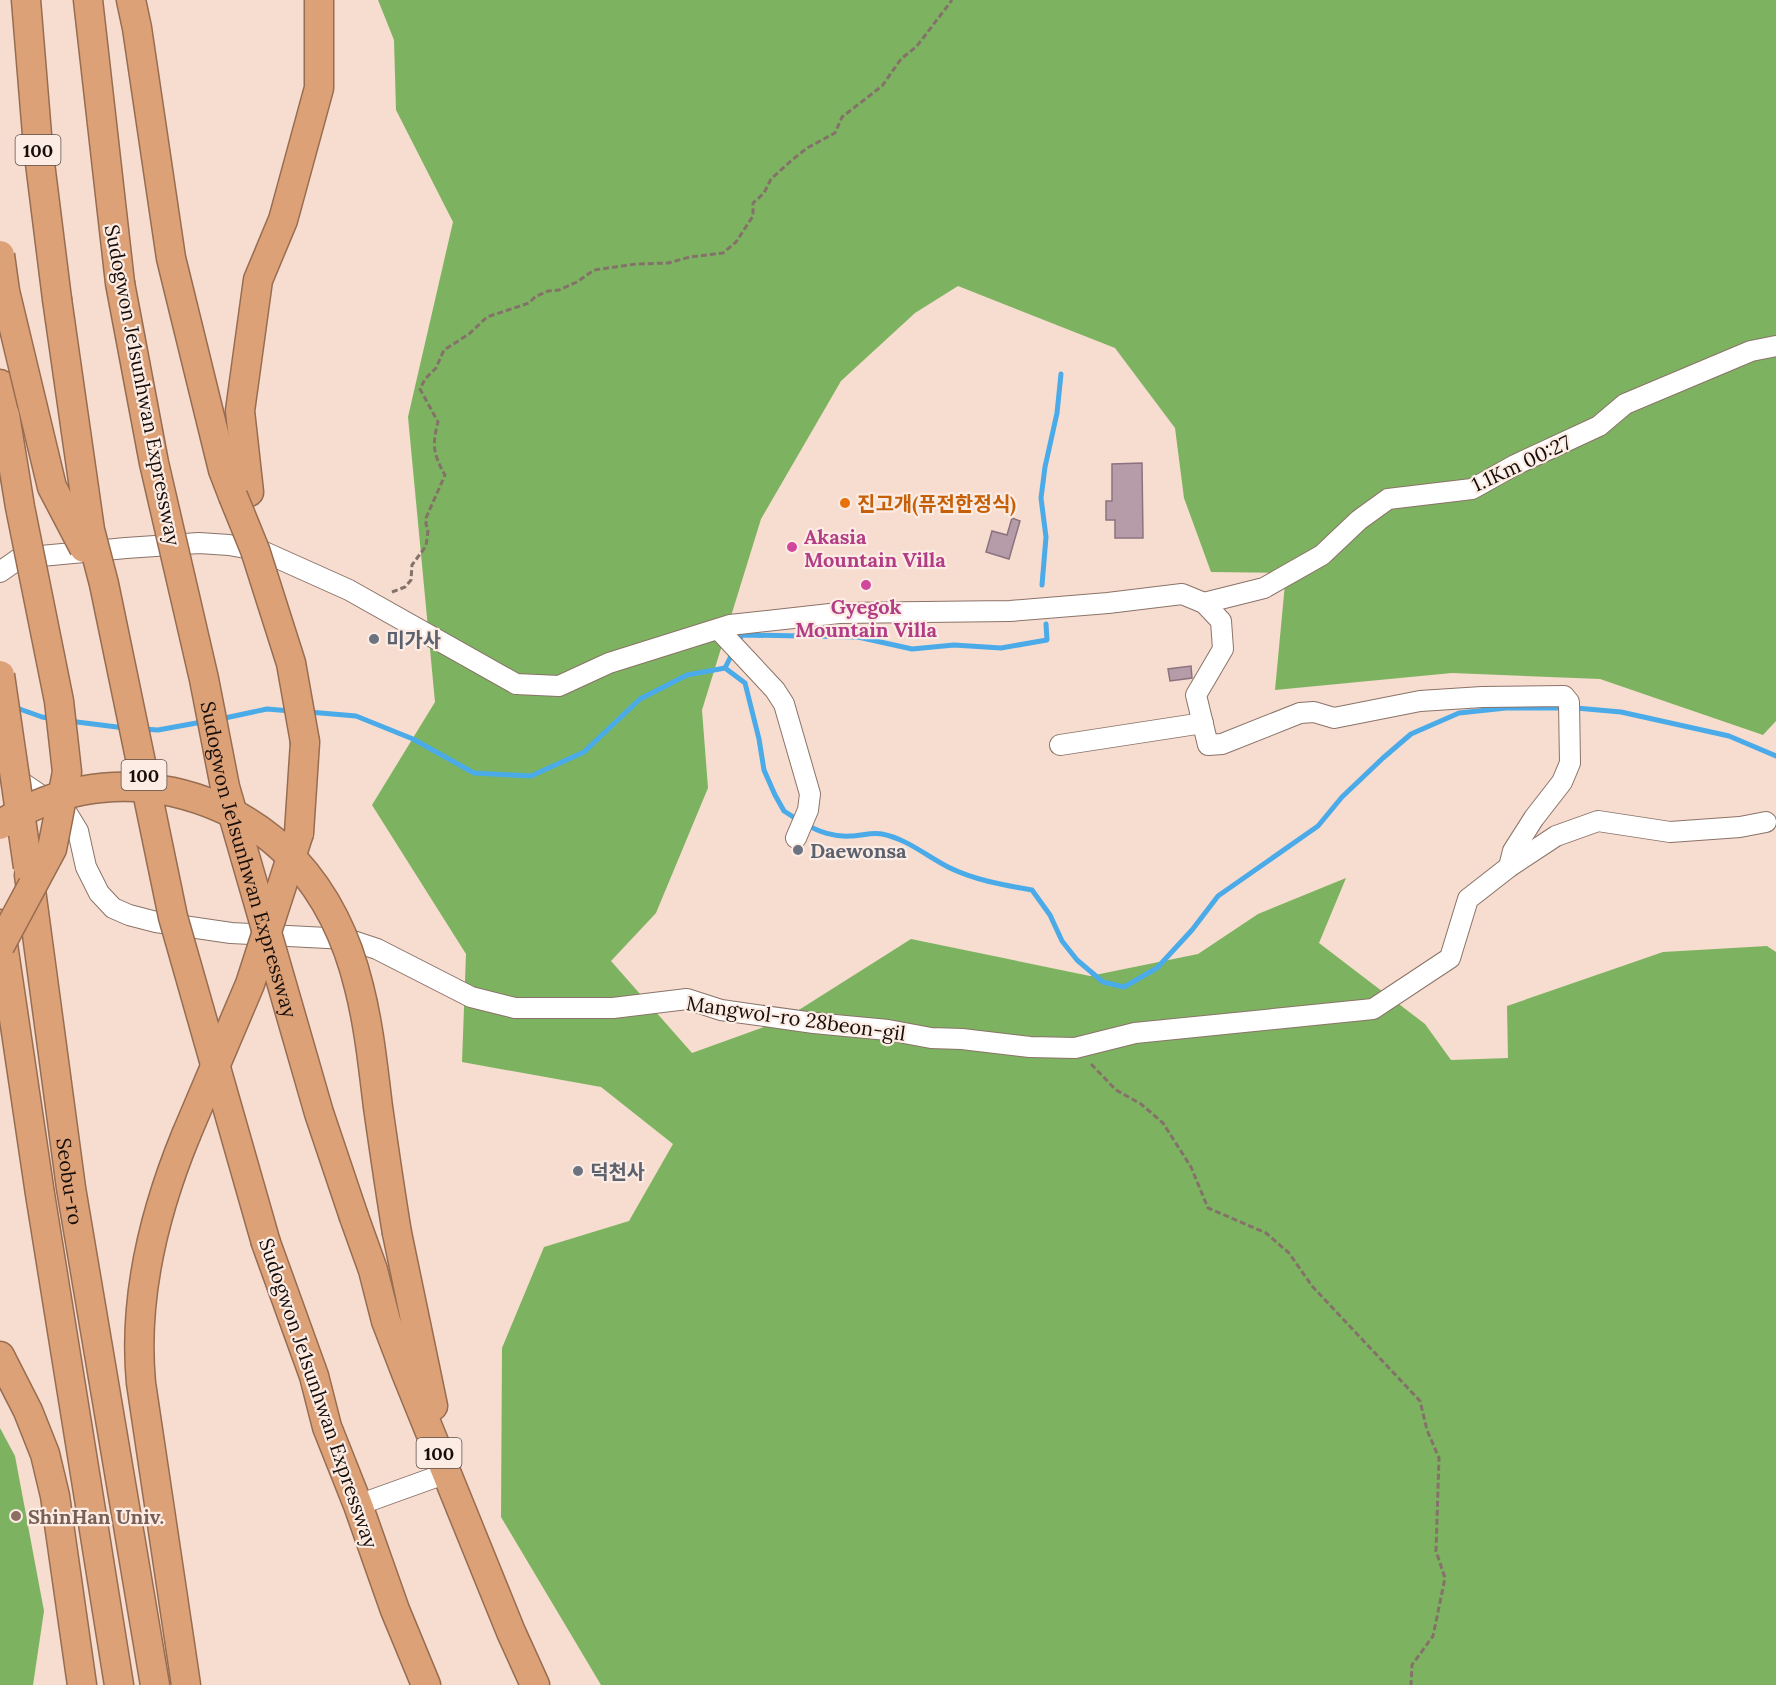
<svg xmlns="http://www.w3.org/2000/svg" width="1776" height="1685" font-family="Lora,'Noto Sans KR',serif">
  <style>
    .forest { fill: #7db360 }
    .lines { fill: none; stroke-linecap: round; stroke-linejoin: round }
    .stream { stroke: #4aabe8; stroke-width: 5 }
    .building { fill: #b59ca8; stroke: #8a737f; stroke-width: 1.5 }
    .minor-casing { stroke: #8a7368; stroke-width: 22 }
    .highway-casing { stroke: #976d51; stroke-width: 31 }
    .path { stroke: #84726a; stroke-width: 3; stroke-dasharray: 6 3; stroke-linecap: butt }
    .minor { stroke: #fff; stroke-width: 20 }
    .highway { stroke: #dda178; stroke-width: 28 }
    .highway-bridge-casing { stroke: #976d51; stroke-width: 31; stroke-linecap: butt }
    .highway-bridge { stroke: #dda178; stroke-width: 28 }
    .food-dot { fill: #e8710a; stroke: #fcece4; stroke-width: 2 }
    .hotel-dot { fill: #d1479c; stroke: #fcece4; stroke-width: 2 }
    .worship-dot { fill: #6b7280; stroke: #fcece4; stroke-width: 2 }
    .education-dot { fill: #8d6e63; stroke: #fcece4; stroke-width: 2 }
    .labels { text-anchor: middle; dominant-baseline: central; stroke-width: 4.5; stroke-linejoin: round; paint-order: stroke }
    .shield { fill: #fcece4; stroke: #5b504b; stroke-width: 1.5 }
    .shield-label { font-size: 18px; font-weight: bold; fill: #160d09 }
    .street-label { font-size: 20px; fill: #160d09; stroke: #fcece4 }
    .food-label { font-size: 20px; font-weight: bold; fill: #c56008; stroke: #fcece4; text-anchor: start }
    .hotel-label { font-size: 20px; font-weight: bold; fill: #b23c85; stroke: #fcece4; text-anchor: start }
    .worship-label { font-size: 20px; font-weight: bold; fill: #5b616d; stroke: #fcece4; text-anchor: start }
    .education-label { font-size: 20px; font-weight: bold; fill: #785e54; stroke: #fcece4; text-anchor: start }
  </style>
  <rect width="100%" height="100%" fill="#f7dcd0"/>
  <!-- forest -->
  <g class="forest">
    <polygon points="378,0 1776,0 1776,721 1763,735 1600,679 1452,673 1275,690 1286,573 1211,572 1184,498 1175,428 1115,348 958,286 915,313 841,381 761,519 702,710 708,788 656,913 611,961 692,1053 783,1020 911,939 1090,976 1198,954 1258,914 1346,878 1319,943 1425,1024 1451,1060 1508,1058 1507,1006 1663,952 1767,946 1776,952 1776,1685 601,1685 501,1517 502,1348 544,1247 629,1221 673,1144 601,1087 462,1062 466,954 372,805 435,702 408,417 453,222 396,110 394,40"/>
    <polygon points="0,1428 15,1456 44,1611 33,1685 0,1685"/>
  </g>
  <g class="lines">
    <!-- stream -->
    <g class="stream">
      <polyline points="1042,585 1046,537 1041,498 1045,467 1057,413 1061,374"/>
      <polyline points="737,644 742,635 858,637 912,649 954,645 1001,648 1047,640 1046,624"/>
      <polyline points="725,668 733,652"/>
      <polyline points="14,707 42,717 54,719"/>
      <polyline points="309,712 356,716 413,739 474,773 531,776 584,752 640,699 687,675 725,668 745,683 759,739 764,770 775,795 784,811 798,820"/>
      <polyline points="220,719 267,709 291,711"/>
      <polyline points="69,721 125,728"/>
      <polyline points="143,729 158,730 202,722"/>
      <path d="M 806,824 C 818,832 835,837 850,836 C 861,836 871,832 882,834 C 907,839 925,855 948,867 C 974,880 1003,885 1032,890 L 1050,915 L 1062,941 L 1077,960 L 1103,982 L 1124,987 L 1157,968 L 1192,930 L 1218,896 L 1318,826 L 1342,797 L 1383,758 L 1411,734 L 1459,713 L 1506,708 L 1576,708 L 1621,712 L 1729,736 L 1776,756"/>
    </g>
  </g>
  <!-- building -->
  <g class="building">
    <polygon points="1142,463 1143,538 1115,538 1115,520 1106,520 1106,501 1112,501 1112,464"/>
    <polygon points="1012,518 1020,521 1009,559 986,552 992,531 1007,535"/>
    <polygon points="1191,666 1192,678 1170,681 1168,669"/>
  </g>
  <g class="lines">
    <!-- minor casing -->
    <g class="minor-casing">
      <g id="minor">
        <polyline points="0,572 20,558 126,548 199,543 229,545 262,551 349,590 516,684 559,686 609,663 730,625 839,613 1010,611 1108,603 1182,594 1204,603 1221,621 1223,649 1196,695 1208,745 1222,744 1300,713 1314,712 1334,718 1420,701 1482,697 1564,696 1569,702 1570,763 1562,782 1534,818 1513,851 1509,867"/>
        <polyline points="1204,603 1264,588 1322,555 1359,520 1388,499 1472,489 1515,465 1599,426 1625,404 1751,351 1776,346"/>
        <polyline points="719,630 775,690 784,704 810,794 808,810 796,838"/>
        <polyline points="1060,745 1203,723"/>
        <polyline points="8,773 67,813 78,831 86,867 99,893 113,908 129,915 156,922 231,933 347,939 377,949 471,997 515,1008 613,1008 687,999 721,1010 814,1023 888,1030 931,1038 962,1039 1030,1047 1075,1048 1135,1033 1373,1009 1450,958 1468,899 1509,867 1556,836 1598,821 1670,832 1740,827 1766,822"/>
        <polyline points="358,1505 447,1473"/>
      </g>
    </g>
    <!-- highway casing -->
    <g class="highway-casing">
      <g id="highway">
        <polyline points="26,0 38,147 57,299"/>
        <polyline points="88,0 120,283"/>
        <polyline points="131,0 137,28 171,258 223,470 233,496"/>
        <polyline points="0,384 5,415"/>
        <polyline points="249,492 240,411 258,280 283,220 319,88 319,0"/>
        <polyline points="299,833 305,742"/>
        <path id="s1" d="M 29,875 L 71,1188 L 155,1685"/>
        <polyline points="0,924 40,1194 119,1685"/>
        <polyline points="354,1217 373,1270 386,1321 406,1373 511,1632 535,1685"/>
        <polyline points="397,1233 433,1406"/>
        <polyline points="266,1243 314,1376 327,1427 358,1505 395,1610 426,1685"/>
        <polyline points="0,1356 28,1411 45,1454 55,1496 82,1685"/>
        <path d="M 186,1685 L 141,1383 C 133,1298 154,1213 186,1135"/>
      </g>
    </g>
    <!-- path -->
    <g class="path">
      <path d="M 392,592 L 405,587 L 411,580 L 412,565 L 426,546 L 428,531 L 426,524 L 426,518 L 445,475 C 433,454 432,445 438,422 L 420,389 L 425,379 L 436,368 L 444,350 L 469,334 L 487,317 L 529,303 L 535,297 L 548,291 L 559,290 L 577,282 L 594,270 L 636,264 L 668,263 L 690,257 L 723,253 L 736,242 L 753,216 L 753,203 L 764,193 L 771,179 L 792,160 L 807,148 L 835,133 L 842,117 L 882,86 L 901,59 L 917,46 L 952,0"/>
      <polyline points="1091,1064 1116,1090 1141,1104 1163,1123 1191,1167 1208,1208 1266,1233 1289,1253 1312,1286 1420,1401 1427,1430 1439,1458 1436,1551 1445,1578 1433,1636 1412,1665 1411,1685"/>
    </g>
    <!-- minor -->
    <use href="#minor" class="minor"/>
    <!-- highway -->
    <use href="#highway" class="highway"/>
    <!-- highway-bridge casing -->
    <g class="highway-bridge-casing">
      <g id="highway-bridge">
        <polyline points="0,255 5,291 52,487 84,548"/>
        <path id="s2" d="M 120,283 L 154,463 L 204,679 L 225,787 L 319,1113 L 354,1217"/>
        <polyline points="57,299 90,530 104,584 173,917 266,1243"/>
        <polyline points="233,496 255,550 291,663 305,742"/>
        <polyline points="0,675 28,867"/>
        <path d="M 0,825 C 52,790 112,779 173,792 C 274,815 335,888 359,987 C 369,1026 373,1067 378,1107 C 384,1149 390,1191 397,1233"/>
        <polyline points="0,946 52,849 67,772 59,701 20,507 5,415"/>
        <polyline points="186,1135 250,984 299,833"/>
      </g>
    </g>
    <!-- highway-bridge -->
    <use href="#highway-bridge" class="highway-bridge"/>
  </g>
  <!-- markers -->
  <circle class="food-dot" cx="845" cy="503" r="6"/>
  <g class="hotel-dot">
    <circle cx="792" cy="547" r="6"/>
    <circle cx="866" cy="585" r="6"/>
  </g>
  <g class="worship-dot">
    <circle cx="374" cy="639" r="6"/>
    <circle cx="798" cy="850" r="6"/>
    <circle cx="578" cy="1171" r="6"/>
  </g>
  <circle class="education-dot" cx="16" cy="1516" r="6"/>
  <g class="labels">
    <!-- shield labels -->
    <g class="shield">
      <rect x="15.5" y="135" width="45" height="30" rx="4.5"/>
      <rect x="121.5" y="760" width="45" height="30" rx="4.5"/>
      <rect x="416.5" y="1438" width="45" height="30" rx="4.5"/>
    </g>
    <g class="shield-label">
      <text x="38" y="150">100</text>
      <text x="144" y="775">100</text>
      <text x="439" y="1453">100</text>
    </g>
    <!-- street labels -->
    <g class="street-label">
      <text transform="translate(143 385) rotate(79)">Sudogwon Je1sunhwan Expressway</text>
      <text transform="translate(1521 463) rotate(-25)">1.1Km 00:27</text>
      <text stroke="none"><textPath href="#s2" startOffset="591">Sudogwon Je1sunhwan Expressway</textPath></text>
      <text transform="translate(796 1018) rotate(8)">Mangwol-ro 28beon-gil</text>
      <text stroke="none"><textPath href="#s1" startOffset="309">Seobu-ro</textPath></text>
      <text transform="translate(319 1393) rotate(71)">Sudogwon Je1sunhwan Expressway</text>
    </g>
    <!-- food labels -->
    <g class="food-label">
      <text x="857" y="503">진고개(퓨전한정식)</text>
    </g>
    <!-- hotel labels -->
    <g class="hotel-label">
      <text x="804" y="536">Akasia<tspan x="804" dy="23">Mountain Villa</tspan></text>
      <text x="866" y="606" text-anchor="middle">Gyegok<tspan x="866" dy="23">Mountain Villa</tspan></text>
    </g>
    <!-- worship labels -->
    <g class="worship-label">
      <text x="386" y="639">미가사</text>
      <text x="810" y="850">Daewonsa</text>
      <text x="590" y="1171">덕천사</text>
    </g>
    <!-- education labels -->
    <g class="education-label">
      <text x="28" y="1516">ShinHan Univ.</text>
    </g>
  </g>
</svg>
